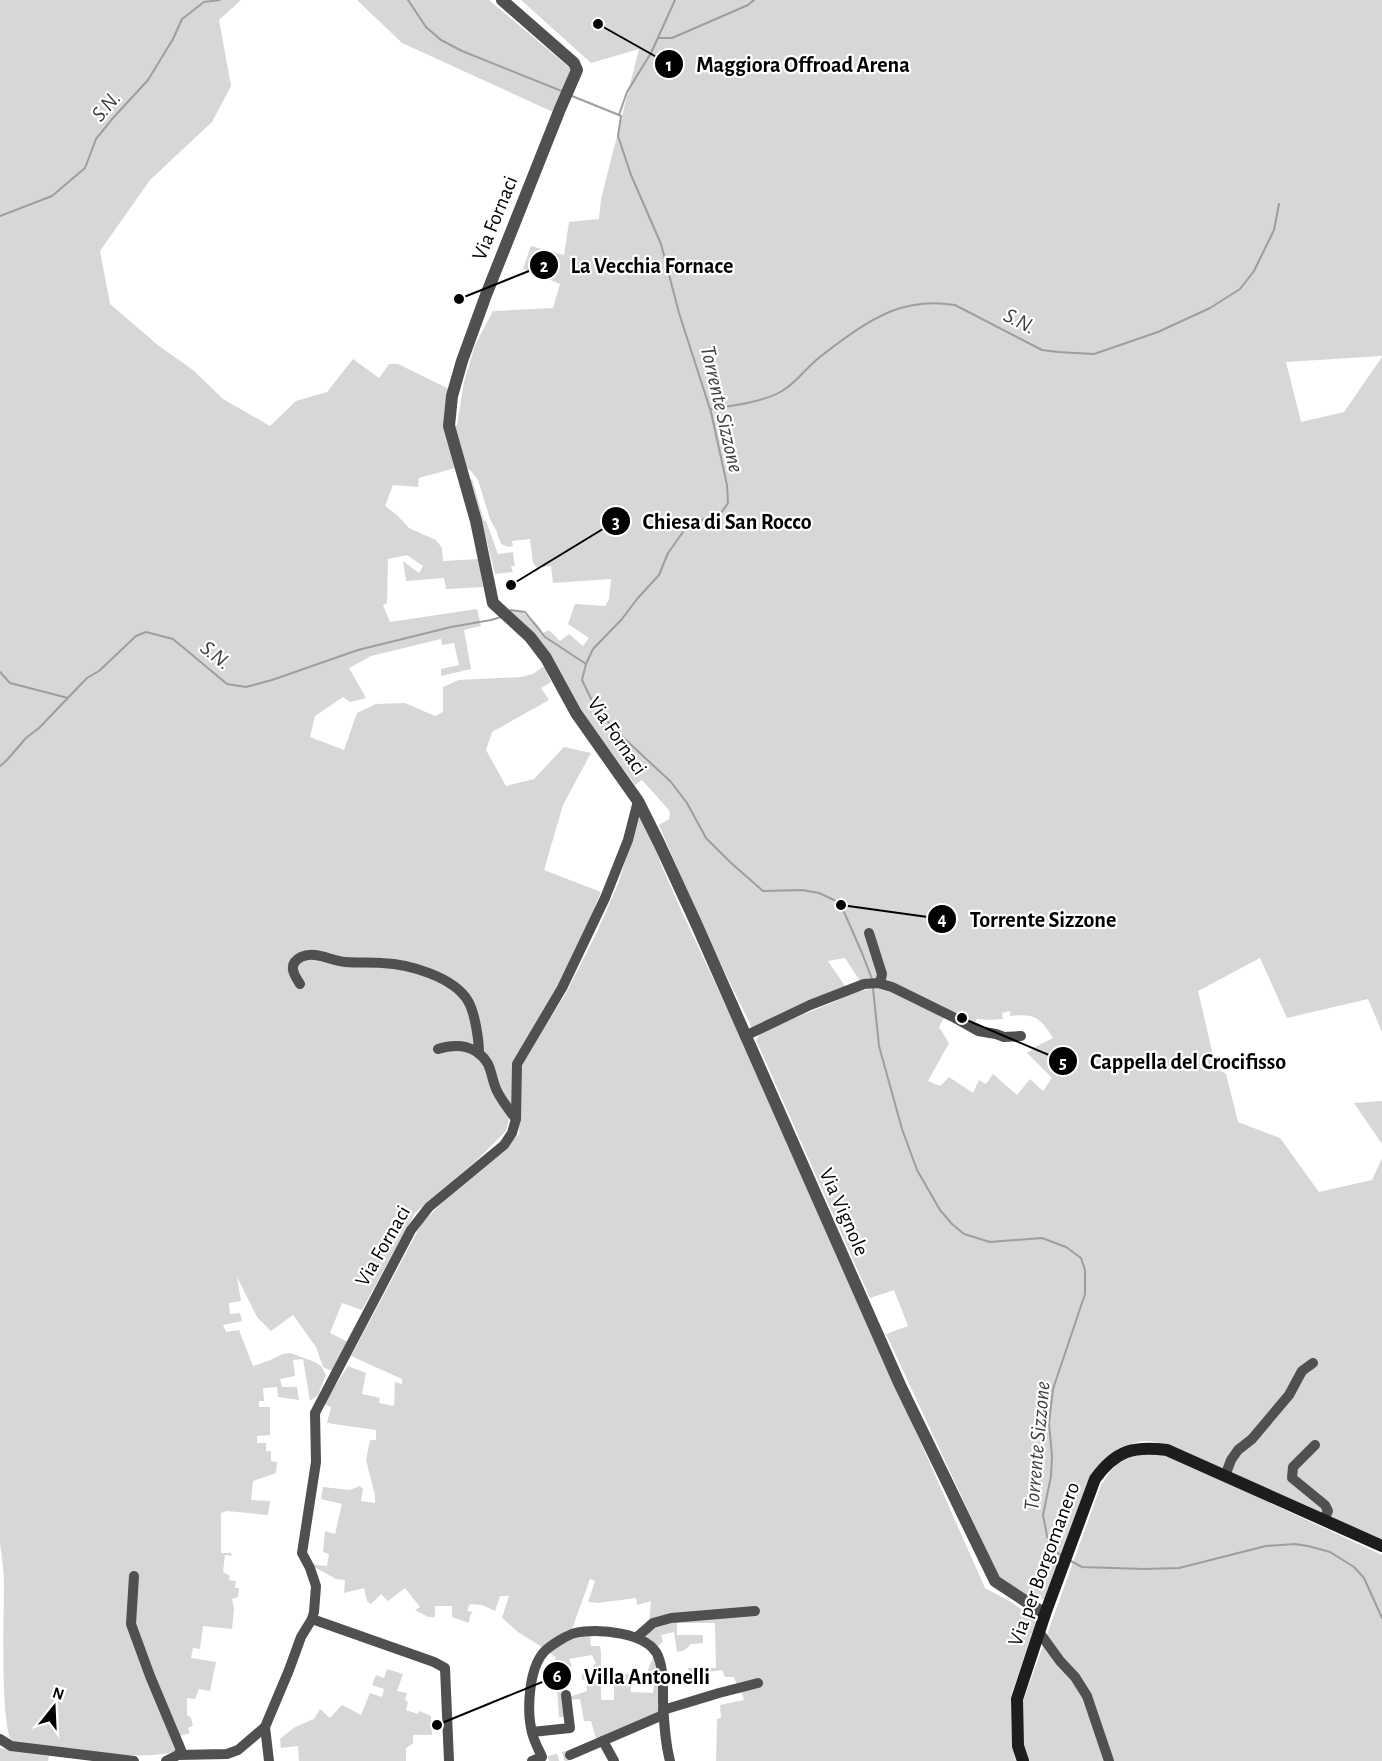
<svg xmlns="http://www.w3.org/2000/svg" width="1382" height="1761" font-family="'Alegreya Sans',sans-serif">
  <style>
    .green { fill: #d7d7d7 }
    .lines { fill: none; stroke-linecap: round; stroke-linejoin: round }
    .stream { stroke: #9e9e9e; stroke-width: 2 }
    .minor-tunnel { stroke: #d9d9d9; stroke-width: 10; stroke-dasharray: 10 5; stroke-linecap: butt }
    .minor { stroke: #505050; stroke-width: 10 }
    .tertiary { stroke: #505050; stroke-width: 12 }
    .secondary { stroke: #1d1d1d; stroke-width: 12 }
    .labels { text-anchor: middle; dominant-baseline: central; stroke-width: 4.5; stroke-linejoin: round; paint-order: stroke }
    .street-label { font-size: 21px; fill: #000; stroke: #fff }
    .water-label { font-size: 22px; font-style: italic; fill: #3f3f3f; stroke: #fff }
    .leader { fill: none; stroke: #000; stroke-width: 2 }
    .callout-dot { fill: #000; stroke: #fff; stroke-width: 2 }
    .mark-label { font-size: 18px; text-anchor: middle; font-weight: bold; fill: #fff }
    .callout-label { font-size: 22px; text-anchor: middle; font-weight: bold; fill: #000; stroke: #fff; stroke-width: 4.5; stroke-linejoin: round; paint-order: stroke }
  </style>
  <rect width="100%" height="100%" fill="#fff"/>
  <!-- green -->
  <g class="green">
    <path d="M 0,0 L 241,0 L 219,20 L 231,86 L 212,122 L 150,180 L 100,251 L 110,304 L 159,346 L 193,370 L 223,399 L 270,426 L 296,401 L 327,392 L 353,359 L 379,378 L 389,364 L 398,364 L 449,389 L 455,468 L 419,478 L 418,487 L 393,485 L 385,506 L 397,515 L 409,528 L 436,540 L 442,548 L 443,561 L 479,559 L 483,587 L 446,589 L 444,578 L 406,581 L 403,561 L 419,573 L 423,566 L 407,555 L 388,559 L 387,603 L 383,605 L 390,622 L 477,609 L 481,626 L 464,630 L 471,669 L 441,676 L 441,669 L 459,665 L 454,643 L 442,645 L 441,639 L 371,656 L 349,668 L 366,698 L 350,702 L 343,697 L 315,716 L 310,737 L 344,750 L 357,713 L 376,704 L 405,703 L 435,716 L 443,712 L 443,687 L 459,680 L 521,677 L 533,674 L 544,666 L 551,682 L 541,688 L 549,700 L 492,732 L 486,750 L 506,786 L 534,779 L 564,747 L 591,753 L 563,805 L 544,870 L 601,892 L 583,935 L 547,1009 L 513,1065 L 514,1098 L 506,1131 L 476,1161 L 415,1213 L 362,1310 L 342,1303 L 330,1333 L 348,1342 L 334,1372 L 323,1367 L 316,1347 L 293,1315 L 271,1331 L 257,1317 L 237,1277 L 241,1301 L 229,1303 L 230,1314 L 240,1313 L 242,1321 L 223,1325 L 226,1332 L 239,1330 L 253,1366 L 268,1361 L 283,1354 L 290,1353 L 315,1362 L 321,1366 L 326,1375 L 318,1395 L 310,1401 L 303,1359 L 293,1360 L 295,1376 L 280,1379 L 282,1387 L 297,1387 L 299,1400 L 278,1397 L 277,1387 L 263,1388 L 264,1401 L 259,1401 L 259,1407 L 270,1407 L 270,1435 L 257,1436 L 257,1443 L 266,1443 L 266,1451 L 271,1451 L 271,1461 L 277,1462 L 276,1473 L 253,1481 L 251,1500 L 270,1501 L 268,1515 L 227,1511 L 221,1513 L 221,1553 L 231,1553 L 232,1556 L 225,1555 L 223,1572 L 230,1576 L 229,1580 L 236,1581 L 235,1588 L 239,1588 L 238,1597 L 232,1599 L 234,1609 L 232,1629 L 203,1626 L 200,1649 L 193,1648 L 191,1658 L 216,1662 L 210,1691 L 199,1689 L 195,1699 L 187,1698 L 187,1715 L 191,1718 L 193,1726 L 188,1728 L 190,1733 L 180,1736 L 178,1751 C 148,1759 116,1755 86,1751 C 61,1748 37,1745 12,1742 C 0,1725 4,1615 4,1586 C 4,1572 2,1558 0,1544 Z"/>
    <polygon points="357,0 489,0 571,69 553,112 402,43"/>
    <path d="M 521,0 L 1382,0 L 1382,356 L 1286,362 L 1301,422 L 1344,412 L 1382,357 L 1382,1032 L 1368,999 L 1287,1018 L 1260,958 L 1198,991 L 1216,1068 L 1226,1074 L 1238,1122 L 1280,1138 L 1319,1192 L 1372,1180 L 1382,1158 L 1382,1543 L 1186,1452 C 1173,1448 1160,1441 1146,1441 C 1128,1441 1103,1460 1094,1475 C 1086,1488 1082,1504 1077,1518 C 1068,1544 1060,1570 1052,1597 L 1035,1601 L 999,1577 L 886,1334 L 908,1326 L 894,1290 L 870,1298 L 756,1040 L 761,1033 L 785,1022 L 834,1002 L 852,993 L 879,987 L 919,1001 L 945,1016 L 939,1027 L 949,1043 L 928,1081 L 940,1086 L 949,1077 L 973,1093 L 979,1080 L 986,1084 L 993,1074 L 1017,1095 L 1030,1079 L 1043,1091 L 1052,1078 L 1027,1053 L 1039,1045 L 1053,1038 C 1040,1018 1036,1013 1010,1016 L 1010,1011 L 1002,1013 L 1003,1019 L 989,1020 L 977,1019 L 972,1027 L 942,1006 L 888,983 L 873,978 L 860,981 L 845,958 L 828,961 L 845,986 C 813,998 783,1014 752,1028 L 697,915 L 659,825 L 669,819 L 670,813 L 668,809 L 642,780 L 635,785 L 581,711 L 543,644 L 531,630 L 510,611 L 518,610 C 531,618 535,619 543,633 L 549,630 L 560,641 L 569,634 L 583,646 L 589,638 L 568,624 L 575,604 L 605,606 L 609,599 L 611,579 L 553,583 L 551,566 L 537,568 L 533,563 L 530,539 L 512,541 L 513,546 L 508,547 L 501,544 L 496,530 L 490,519 L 478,480 L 472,472 L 463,465 L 457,445 L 453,426 L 457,425 L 464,382 L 475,345 L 493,311 L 553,308 L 560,284 L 523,269 L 531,246 L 564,255 L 569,222 L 599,219 L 601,199 L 639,49 L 591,63 Z"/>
    <polygon points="472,479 484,521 486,521 498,554 513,552 515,566 511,566 513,572 495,574 487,542 469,481"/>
    <path d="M 640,815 L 646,823 L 660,862 L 681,910 L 832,1233 L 897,1389 L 985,1588 L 1013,1603 L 1036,1621 L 1011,1696 L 1012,1747 L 1016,1761 L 716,1761 L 717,1719 L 721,1718 L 720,1705 L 744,1700 C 742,1691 737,1686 734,1677 L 725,1677 L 722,1670 L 709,1672 L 710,1677 L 690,1678 L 688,1668 L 716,1668 L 715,1623 L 677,1623 L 677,1635 L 703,1635 L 703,1643 L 691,1644 L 685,1650 L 677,1652 L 674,1632 L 661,1635 L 663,1641 L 657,1647 L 641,1637 L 649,1624 L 651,1601 L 637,1605 L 636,1598 L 598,1603 L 588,1602 L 595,1581 L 590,1579 L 571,1632 L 545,1649 L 518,1632 L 502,1618 L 509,1596 L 500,1596 L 495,1611 L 482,1605 L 470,1604 L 467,1611 L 473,1612 L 470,1615 L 469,1623 L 452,1617 L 452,1606 L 435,1606 L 435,1617 L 428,1617 L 415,1610 L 420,1607 L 405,1588 L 388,1601 L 381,1594 L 371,1604 L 367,1601 L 364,1588 L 344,1593 L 345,1580 L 336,1579 L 309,1564 L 327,1566 L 329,1554 L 323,1552 L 325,1531 L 335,1534 L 342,1504 L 321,1499 L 323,1487 L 350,1490 L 360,1486 L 363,1489 L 361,1501 L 375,1503 L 375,1495 L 366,1460 L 370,1440 L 376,1440 L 376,1430 L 327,1423 L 331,1407 L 323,1404 L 348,1366 L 366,1373 L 362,1394 L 380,1398 L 379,1403 L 394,1406 L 395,1382 L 402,1384 L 402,1379 L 351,1356 L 422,1223 L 448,1197 L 501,1153 L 519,1134 L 521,1064 L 565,995 L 597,932 L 618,884 Z"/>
    <polygon points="1382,1101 1382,1144 1354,1103"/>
    <path d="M 1143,1454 L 1167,1455 L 1382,1555 L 1382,1761 L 1025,1761 L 1021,1747 L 1023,1701 L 1101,1485 C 1117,1463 1115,1459 1143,1454 Z"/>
    <polygon points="590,1634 591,1646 600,1646 601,1652 601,1700 614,1700 614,1675 616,1674 631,1674 631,1692 653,1693 654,1682 648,1679 648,1670 654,1655 660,1669 662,1714 597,1742 591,1721 584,1721 580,1699 566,1700 565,1717 559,1717 557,1689 561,1688 563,1693 569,1697 587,1691 586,1679 582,1680 582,1674 594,1672 593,1665 596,1664 592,1655 569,1659 572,1666 554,1672 549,1666 556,1658 549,1652 574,1636"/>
    <polygon points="387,1669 403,1674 397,1691 407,1693 405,1700 408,1702 406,1710 418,1714 419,1711 431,1716 432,1735 413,1735 413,1743 406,1748 406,1761 299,1761 298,1746 281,1748 280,1739 295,1727 314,1719 320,1709 330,1718 342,1705 361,1715 370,1693 382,1697 384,1689 372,1685 376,1675 384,1678"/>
    <polygon points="0,1748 49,1756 48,1761 0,1761"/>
  </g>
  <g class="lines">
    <!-- stream -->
    <g class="stream">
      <polyline points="408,0 426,27 441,40 462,51 564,92"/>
      <polyline points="675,0 651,53 627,92 619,115 621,116 618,136 631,175 661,244 679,313 711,412 727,485 728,503 721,513 688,525 668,553 659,575 637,599 622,619 593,649 586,664 582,680 594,705 613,728 671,782 687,803 706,838 730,862 763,891 802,890 819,893 834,900 841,905 862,953 872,979"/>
      <polyline points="658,38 672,38 748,5 754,0"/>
      <polyline points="572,96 619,115"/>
      <polyline points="0,216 52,196 85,168 96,139 113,118 148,80 173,39 182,19 204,2 220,0"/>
      <path d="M 711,409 C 731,406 764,402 782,391 C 794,384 802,373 812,364 C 820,356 829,350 837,344 C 874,316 907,297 955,305 L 1042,350 L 1058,352 L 1094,354 L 1158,332 L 1210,308 L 1240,289 L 1254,271 L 1274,230 L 1279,204"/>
      <polyline points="508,612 511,610 525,612 545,637 586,664"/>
      <polyline points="0,672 10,683 68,698"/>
      <polyline points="0,766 7,760 26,738 39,728 87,678 99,671 136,636 146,632 173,639 227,684 246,687 272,680 358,650 451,627 491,620 501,617"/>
      <polyline points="873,988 879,1046 902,1129 917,1170 940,1210 952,1224 964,1234 990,1242 1042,1238 1066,1247 1081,1258 1085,1270 1085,1294 1053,1389 1049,1423 1052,1456 1051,1476 1043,1515 1048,1541 1058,1553 1061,1555"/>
      <polyline points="1069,1560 1082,1567 1144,1569 1179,1568 1266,1546 1295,1544 1308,1546 1330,1552 1354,1567 1364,1578 1382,1618"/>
    </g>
    <!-- minor-tunnel -->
    <polyline class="minor-tunnel" points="549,1761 570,1755"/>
    <!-- minor -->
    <g class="minor">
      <polyline points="869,933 882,974 880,983"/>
      <path d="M 300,984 C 294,975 287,964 301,957 C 315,950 331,961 345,962 C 358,963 370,962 382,963 C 409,964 454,977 468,1001 C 475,1013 479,1040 479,1054"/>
      <polyline points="745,1036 810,1005 864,984 878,983 892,987 953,1017 978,1031 996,1034 1004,1037 1021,1036"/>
      <path d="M 438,1049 C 457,1043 477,1045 488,1064 C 492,1073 493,1083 497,1091 C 502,1101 509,1110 516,1119"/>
      <polyline points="1315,1445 1293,1467 1292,1478 1325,1505 1328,1511 1324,1519"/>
      <polyline points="1225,1476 1231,1460 1238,1450 1252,1439 1289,1395 1302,1371 1313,1363"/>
      <polyline points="134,1576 131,1624 150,1676 181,1750 178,1755 166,1761"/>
      <polyline points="312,1619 434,1662 445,1668 449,1761"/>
      <polyline points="1039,1632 1060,1661 1075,1677 1087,1696 1109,1761"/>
      <polyline points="637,1637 653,1623 671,1618 755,1611"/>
      <polyline points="663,1710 719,1693 758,1683"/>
      <polyline points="532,1732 570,1728 566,1695"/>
      <polyline points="0,1739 11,1746 134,1761"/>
      <polyline points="603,1741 614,1761"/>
      <polyline points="178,1755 227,1754 238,1750 265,1727"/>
      <polyline points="570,1755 663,1715"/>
      <polyline points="269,1761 265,1727 289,1670 301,1637 312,1619 314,1612 316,1586 310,1568 302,1553 316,1462 315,1413 411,1230 429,1207 504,1145 512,1133 516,1119 517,1064 562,988 605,898 628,840 638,801"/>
      <path d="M 532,1761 L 542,1757 C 539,1750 535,1743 533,1736 C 526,1713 528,1665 547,1649 C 553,1644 567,1635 575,1633 C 597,1628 648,1632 658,1656 C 664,1671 663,1687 663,1702 C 664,1722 665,1742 670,1761"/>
    </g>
    <!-- tertiary -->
    <polyline class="tertiary" points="502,0 574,63 577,70 560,109 486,295 462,361 452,396 449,426 476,521 493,603 530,637 546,658 576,713 638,801 659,843 695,921 900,1385 995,1581 1045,1614"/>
    <!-- secondary -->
    <path class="secondary" d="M 1023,1761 L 1018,1746 L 1017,1699 L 1045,1614 L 1095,1479 C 1116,1450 1133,1446 1167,1450 L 1382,1546"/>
  </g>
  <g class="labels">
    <!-- street labels -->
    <g class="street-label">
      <text transform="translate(495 218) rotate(-68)">Via Fornaci</text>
      <text transform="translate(617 736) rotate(56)">Via Fornaci</text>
      <text transform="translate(844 1212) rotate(66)">Via Vignole</text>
      <text transform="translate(383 1246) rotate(-60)">Via Fornaci</text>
      <text transform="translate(1044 1564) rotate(-70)">Via per Borgomanero</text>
    </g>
    <!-- water labels -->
    <g class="water-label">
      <text transform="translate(106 106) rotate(-49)">S.N.</text>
      <text transform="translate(1020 321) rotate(27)">S.N.</text>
      <text transform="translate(722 409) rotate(77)">Torrente Sizzone</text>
      <text transform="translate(216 655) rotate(39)">S.N.</text>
      <text transform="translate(1037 1446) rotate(-85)">Torrente Sizzone</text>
    </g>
  </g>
  <!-- callouts -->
  <path class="leader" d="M598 24L669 64M459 299L544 265M511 585L616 521M841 905L942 919M962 1018L1063 1061M437 1725L557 1676"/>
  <g class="callout-dot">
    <circle cx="598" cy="24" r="6"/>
    <circle cx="459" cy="299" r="6"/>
    <circle cx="511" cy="585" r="6"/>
    <circle cx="841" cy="905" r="6"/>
    <circle cx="962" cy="1018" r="6"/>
    <circle cx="437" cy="1725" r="6"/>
    <circle cx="669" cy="64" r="15"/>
    <circle cx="544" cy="265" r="15"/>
    <circle cx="616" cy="521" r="15"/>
    <circle cx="942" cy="919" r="15"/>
    <circle cx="1063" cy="1061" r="15"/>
    <circle cx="557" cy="1676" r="15"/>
  </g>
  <g class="mark-label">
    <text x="669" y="71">1</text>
    <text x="544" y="272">2</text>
    <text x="616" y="528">3</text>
    <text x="942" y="925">4</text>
    <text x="1063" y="1068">5</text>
    <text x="557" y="1682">6</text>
  </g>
  <g class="callout-label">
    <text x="803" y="72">Maggiora Offroad Arena</text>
    <text x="652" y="273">La Vecchia Fornace</text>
    <text x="727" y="529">Chiesa di San Rocco</text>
    <text x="1043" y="927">Torrente Sizzone</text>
    <text x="1188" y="1069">Cappella del Crocifisso</text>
    <text x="647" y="1684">Villa Antonelli</text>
  </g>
  <!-- north arrow -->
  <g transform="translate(54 1707) rotate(18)" stroke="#ffffff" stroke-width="4.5" paint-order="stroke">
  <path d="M0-4.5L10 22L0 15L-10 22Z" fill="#000000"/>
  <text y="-9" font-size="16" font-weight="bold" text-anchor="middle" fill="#000000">N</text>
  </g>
</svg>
